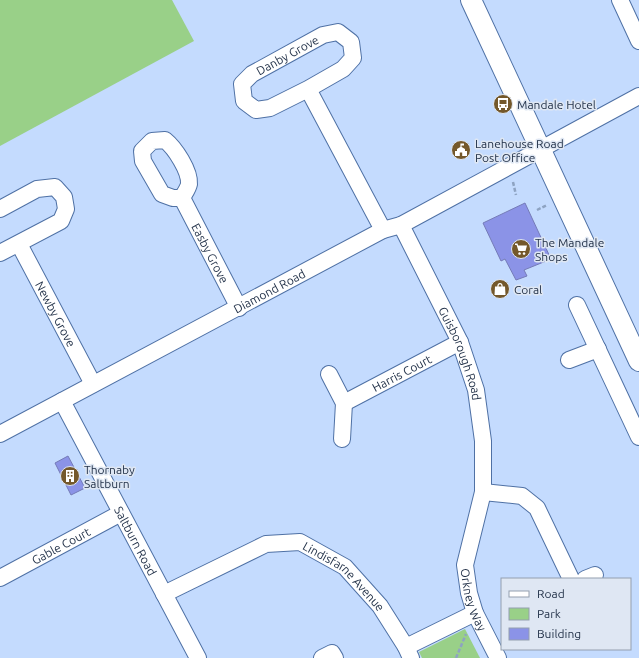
<svg xmlns="http://www.w3.org/2000/svg" width="639" height="658" font-family="Ubuntu,sans-serif">
  <style>
    .green { fill: #99d088 }
    .building { fill: #8b93e7; stroke: #757bb7 }
    .lines { fill: none; stroke-linecap: round; stroke-linejoin: round }
    .minor-casing { stroke: #4f71a5; stroke-width: 18 }
    .tertiary-casing { stroke: #4f71a5; stroke-width: 22 }
    .path { stroke: #8ea3c2; stroke-width: 2.5; stroke-dasharray: 4 2; stroke-linecap: butt }
    .minor { stroke: #fff; stroke-width: 16 }
    .tertiary { stroke: #fff; stroke-width: 20 }
    .labels { text-anchor: middle; dominant-baseline: central; stroke-width: 3; stroke-linejoin: round; paint-order: stroke }
    .street-label { font-size: 12px; fill: #24334a; stroke: #dfe7f3 }
    .poi-label { font-size: 12px; fill: #24334a; stroke: #dfe7f3; text-anchor: start }
  </style>
  <rect width="100%" height="100%" fill="#c4dbfe"/>
  <!-- green -->
  <g class="green">
    <polygon points="0,0 172,0 194,41 0,146"/>
    <polygon points="465,629 480,658 422,658 419,652"/>
  </g>
  <!-- building -->
  <g class="building">
    <polygon points="525,203 551,259 524,270 527,276 516,280 505,259 501,261 483,223"/>
    <polygon points="68,456 85,488 71,495 55,463"/>
  </g>
  <g class="lines">
    <!-- minor casing -->
    <g class="minor-casing">
      <g id="minor">
        <polyline points="620,0 639,41"/>
        <path id="s1" d="M 308,89 L 270,108 L 256,110 L 244,101 L 242,84 L 252,74 L 323,35 L 338,32 L 351,42 L 353,58 L 343,69 L 308,89 L 383,230"/>
        <path d="M 165,140 C 175,148 190,171 189,184 C 188,189 184,194 182,198 L 173,198 L 162,194 L 143,161 L 142,151 L 152,141 Z"/>
        <path id="s2" d="M 182,198 L 239,308"/>
        <polyline points="0,209 37,189 55,187 64,197 66,209 61,221 0,253"/>
        <path id="s3" d="M 401,225 L 460,342 L 476,390 L 483,441 L 483,492 L 465,565 L 469,593 L 475,613 L 498,658"/>
        <path id="s4" d="M 19,244 L 93,384"/>
        <polyline points="577,305 639,437"/>
        <polyline points="569,360 598,349"/>
        <polyline points="329,374 344,403 342,439"/>
        <path id="s5" d="M 62,401 L 198,658"/>
        <path id="s6" d="M 344,403 L 460,342"/>
        <path id="s7" d="M 0,434 L 383,230 L 401,225 L 639,96"/>
        <polyline points="483,492 522,496 537,508 571,579"/>
        <path id="s8" d="M 0,578 L 121,513"/>
        <polyline points="585,579 595,575"/>
        <path id="s9" d="M 164,594 L 266,544 L 300,542 L 345,567 L 380,606 L 406,647 L 411,658"/>
        <polyline points="406,647 475,613"/>
        <polyline points="322,658 332,653 335,658"/>
      </g>
    </g>
    <!-- tertiary casing -->
    <g class="tertiary-casing">
      <polyline id="tertiary" points="471,0 639,361"/>
    </g>
    <!-- path -->
    <g class="path">
      <polyline points="513,182 516,195"/>
      <polyline points="537,210 547,205"/>
      <polyline points="456,658 466,634"/>
    </g>
    <!-- minor -->
    <use href="#minor" class="minor"/>
    <!-- tertiary -->
    <use href="#tertiary" class="tertiary"/>
  </g>
  <!-- icons -->
  <defs>
    <g id="bus-disc" transform="scale(1)"><circle r="9.5" fill="#74582b" stroke="#dfe7f3"/><path d="M-5-6H5V4H4V6H2V4H-2V6H-4V4H-5ZM-3.5-4V0h7V-4ZM-3.5 1.2v1.5H-2V1.2ZM2 1.2v1.5H3.5V1.2Z" fill="#fff"/></g>
    <g id="civic-disc" transform="scale(1)"><circle r="9.5" fill="#74582b" stroke="#dfe7f3"/><path d="M-.6-6.5H3V-4.5H.6V-3L4-1V1h2V6H-6V1h2V-1L-.6-3ZM-1.2 2.5V6h2.4V2.5Z" fill="#fff"/></g>
    <g id="supermarket-disc" transform="scale(1)"><circle r="9.5" fill="#74582b" stroke="#dfe7f3"/><path d="M-6-5.5h2.5l.6 2H6L4.5 2H-2.5L-4.4-4H-6ZM-1.5 3.2a1.3 1.3 0 1 0 .1 0ZM3 3.2a1.3 1.3 0 1 0 .1 0Z" fill="#fff"/></g>
    <g id="shop-disc" transform="scale(1)"><circle r="9.5" fill="#74582b" stroke="#dfe7f3"/><path d="M-5-2.5h2.3a2.7 3.5 0 0 1 5.4 0H5L5.5 6h-11ZM-1.5-2.5h3a1.5 2.3 0 0 0-3 0Z" fill="#fff"/></g>
    <g id="building-disc" transform="scale(1)"><circle r="9.5" fill="#74582b" stroke="#dfe7f3"/><path d="M-4-6H4V6H1V3H-1V6H-4ZM-2.5-4.3h1.7v1.8h-1.7ZM.8-4.3h1.7v1.8H.8ZM-2.5-1h1.7V.8h-1.7ZM.8-1h1.7V.8H.8Z" fill="#fff"/></g>
  </defs>
  <g fill-rule="evenodd">
    <use href="#bus-disc" x="503" y="104"/>
    <use href="#civic-disc" x="461" y="150"/>
    <use href="#supermarket-disc" x="521" y="249"/>
    <use href="#shop-disc" x="500" y="289"/>
    <use href="#building-disc" x="70" y="476"/>
  </g>
  <g class="labels">
    <!-- street labels -->
    <g class="street-label">
      <text stroke="none"><textPath href="#s1" startOffset="143">Danby Grove</textPath></text>
      <text stroke="none"><textPath href="#s2" startOffset="62">Easby Grove</textPath></text>
      <text stroke="none"><textPath href="#s7" startOffset="305">Diamond Road</textPath></text>
      <text stroke="none"><textPath href="#s4" startOffset="79">Newby Grove</textPath></text>
      <text stroke="none"><textPath href="#s3" startOffset="142">Guisborough Road</textPath></text>
      <text stroke="none"><textPath href="#s6" startOffset="65">Harris Court</textPath></text>
      <text stroke="none"><textPath href="#s5" startOffset="158">Saltburn Road</textPath></text>
      <text stroke="none"><textPath href="#s8" startOffset="69">Gable Court</textPath></text>
      <text stroke="none"><textPath href="#s9" startOffset="204">Lindisfarne Avenue</textPath></text>
      <text stroke="none"><textPath href="#s3" startOffset="395">Orkney Way</textPath></text>
    </g>
    <!-- poi labels -->
    <g class="poi-label">
      <text x="517" y="104">Mandale Hotel</text>
      <text x="475" y="143">Lanehouse Road<tspan x="475" dy="14">Post Office</tspan></text>
      <text x="535" y="242">The Mandale<tspan x="535" dy="14">Shops</tspan></text>
      <text x="514" y="289">Coral</text>
      <text x="84" y="469">Thornaby<tspan x="84" dy="14">Saltburn</tspan></text>
    </g>
  </g>
  <!-- legend -->
  <rect x="501" y="578" width="130" height="72" fill="#dfe7f3" stroke="#949faf"/>
  <rect x="509" y="591" width="20" height="6" fill="#ffffff" stroke="#949faf"/>
  <text x="537" y="598" font-size="12" fill="#24334a">Road</text>
  <rect x="509" y="608" width="20" height="12" fill="#99d088" stroke="#949faf"/>
  <text x="537" y="618" font-size="12" fill="#24334a">Park</text>
  <rect x="509" y="628" width="20" height="12" fill="#8b93e7" stroke="#949faf"/>
  <text x="537" y="638" font-size="12" fill="#24334a">Building</text>
</svg>
